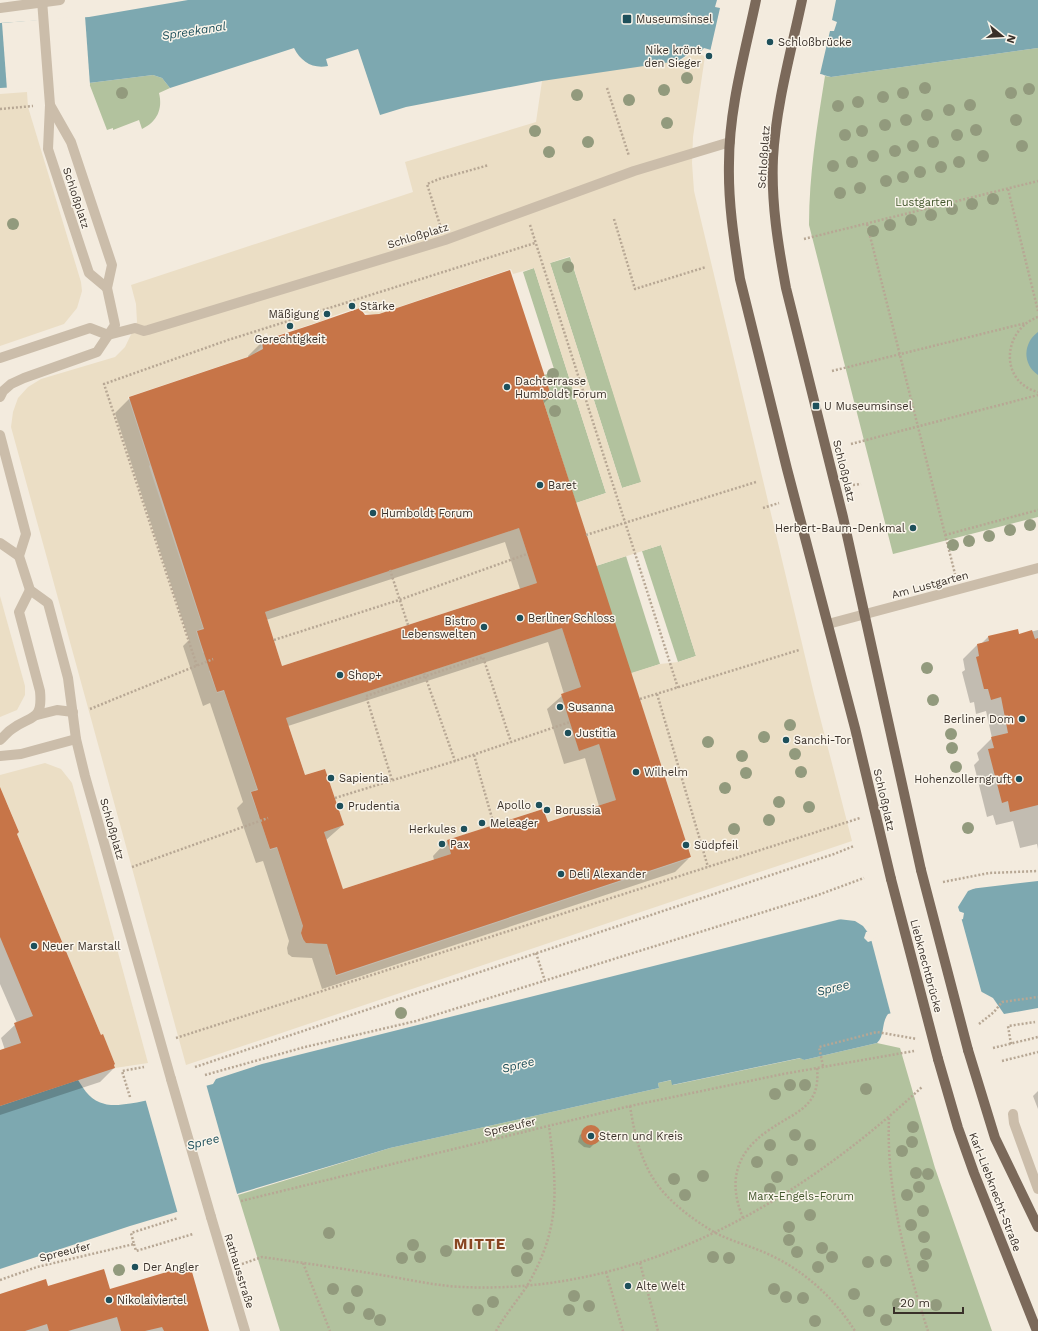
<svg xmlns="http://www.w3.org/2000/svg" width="1038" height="1331" font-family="'Work Sans',sans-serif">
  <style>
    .green { fill: #b2c29e }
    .plaza { fill: #ebdec5; fill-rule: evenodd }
    .water { fill: #7da8b0; fill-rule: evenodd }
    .pier { fill: #f3ebde }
    .shadow { fill: #0003; fill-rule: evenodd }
    .building { fill: #c77548; fill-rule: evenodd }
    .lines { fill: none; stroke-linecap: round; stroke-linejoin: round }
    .path { stroke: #b7a794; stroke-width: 2.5; stroke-dasharray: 2 2; stroke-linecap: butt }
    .minor { stroke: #cbbdaa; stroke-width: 10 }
    .major { stroke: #7b695a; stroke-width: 10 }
    .minor-bridge { stroke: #cbbdaa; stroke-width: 10 }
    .major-bridge { stroke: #7b695a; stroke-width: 10 }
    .tree { fill: #929a7d }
    .poi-dot { fill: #1e505b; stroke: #faf5eb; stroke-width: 1.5 }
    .labels { text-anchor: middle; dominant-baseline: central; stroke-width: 3; stroke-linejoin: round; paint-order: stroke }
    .poi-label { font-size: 11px; fill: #393029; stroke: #faf5eb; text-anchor: start }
    .street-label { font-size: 11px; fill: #393029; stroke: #faf5eb }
    .park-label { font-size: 11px; fill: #43572d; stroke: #faf5eb }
    .water-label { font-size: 12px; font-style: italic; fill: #1e505b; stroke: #faf5eb }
    .district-label { font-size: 15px; font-weight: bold; letter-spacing: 1px; fill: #884521; stroke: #faf5eb }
  </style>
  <rect width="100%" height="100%" fill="#f3ebde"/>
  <!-- green -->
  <g class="green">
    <path d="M 1038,48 L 1038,517 L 893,554 L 809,225 C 809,174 817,126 825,76 L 831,77 Z"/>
    <path d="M 153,75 L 162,78 L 170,88 L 159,93 C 163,109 157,122 142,129 L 139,120 L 113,130 L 113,128 L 107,130 L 89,83 Z"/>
    <polygon points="570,257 642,482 622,488 550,263"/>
    <polygon points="534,268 606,493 576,503 543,400 552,397 544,375 555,372 523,272"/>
    <polygon points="661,545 696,656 678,662 642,551"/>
    <polygon points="626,556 660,664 630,674 596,566"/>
    <polygon points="877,1043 900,1048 935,1168 992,1331 280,1331 238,1195 390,1148 659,1088 658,1083 672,1080 673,1085 801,1058 804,1060"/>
  </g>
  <!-- plaza -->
  <g class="plaza">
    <path d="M 692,53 L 705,56 L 693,137 L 692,163 L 694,191 L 814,694 L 852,841 L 186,1065 L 11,427 L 13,412 L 18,398 L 28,387 L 41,379 L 115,357 L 125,347 L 137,322 L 136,304 L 131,285 L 413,192 L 405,162 L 536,122 L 542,81 L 583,71 L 645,63 L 678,62 ZM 570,256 L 641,482 L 622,488 L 550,263 ZM 534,268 L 606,493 L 576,503 L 596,566 L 661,545 L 696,656 L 678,662 L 660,664 L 631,673 L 679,819 L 678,833 L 683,832 L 691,858 L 336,976 L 329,955 L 334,953 L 322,937 L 318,942 L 311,944 L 302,939 L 301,932 L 303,927 L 277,848 L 270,850 L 262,825 L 269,823 L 266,815 L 259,817 L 250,792 L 257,789 L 224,691 L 217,693 L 209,671 L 216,668 L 210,651 L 203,653 L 196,631 L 203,628 L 149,466 L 150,465 L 128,397 L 253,355 L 261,347 L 261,341 L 265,339 L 264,334 L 267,333 L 269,338 L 290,331 L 288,325 L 292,324 L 294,330 L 327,319 L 326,312 L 328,312 L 330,317 L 351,310 L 350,305 L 353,303 L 355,309 L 360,308 L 365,313 L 375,315 L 511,269 L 513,274 Z"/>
    <polygon points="27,92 28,107 81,282 82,291 77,308 64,324 0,346 0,94"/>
    <polygon points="519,528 537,583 282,666 265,612"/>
    <polygon points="0,596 25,686 25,695 17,710 0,717"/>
    <polygon points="562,628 581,687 561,694 579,750 599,744 616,800 547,822 543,809 447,840 451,854 343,889 324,832 344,825 325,769 305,775 286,718"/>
    <polygon points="45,763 61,769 72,783 148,1063 115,1068 114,1065 115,1064 103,1035 101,1035 17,834 19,832 7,803 0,793 0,775"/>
  </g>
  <!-- water -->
  <g class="water">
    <path d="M 188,0 L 1038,0 L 1038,48 L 831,77 L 712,46 L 711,50 L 704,48 L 700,52 L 693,51 L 678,61 L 542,81 L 406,107 L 380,115 L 358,49 L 326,59 L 328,66 C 313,69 301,62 294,48 L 170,88 L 162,78 L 153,75 L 89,83 L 0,88 L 0,23 L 89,17 Z"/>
    <path d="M 1038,332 L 1038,375 C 1022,364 1023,343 1038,332 Z"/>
    <path d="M 1038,881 L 1038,1008 L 1004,1014 L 993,998 L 980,991 L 888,1014 C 881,1023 885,1036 877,1043 L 804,1060 L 800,1058 L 672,1085 L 671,1080 L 658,1083 L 659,1088 L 390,1148 L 130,1226 L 0,1269 L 0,1106 L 78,1080 C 85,1091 91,1101 105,1104 C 122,1110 192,1089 213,1084 L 216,1079 L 262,1064 L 841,919 L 970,889 ZM 958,911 L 964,913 L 963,919 L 960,920 L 871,941 L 868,942 L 864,938 L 866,932 Z"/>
  </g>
  <!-- pier -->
  <g class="pier">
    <polygon points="717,0 836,0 832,20 837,22 834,31 830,31 820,74 824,75 824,78 713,49 710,52 720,8 715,7"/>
    <polygon points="85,16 90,85 7,90 2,23"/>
    <polygon points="955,882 971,887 983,885 968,891 958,907 960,913 869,934 863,926 855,921 838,919 857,906 901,890"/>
    <polygon points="961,917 982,994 891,1015 871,939"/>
    <polygon points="206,1084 238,1197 178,1214 145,1098"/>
  </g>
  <!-- shadow -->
  <g class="shadow">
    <path d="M 365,316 L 550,397 L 543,404 L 690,857 L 675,872 L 322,989 L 312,958 L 292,957 L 288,954 L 287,948 L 289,941 L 263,861 L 256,863 L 237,808 L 243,802 L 210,703 L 203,706 L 183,646 L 189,640 L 115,413 L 130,398 L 248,359 L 248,356 L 262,342 ZM 505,542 L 520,589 L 282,667 L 266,620 ZM 548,642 L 564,694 L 547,709 L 564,764 L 585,758 L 599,806 L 547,823 L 542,810 L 447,841 L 433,856 L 434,860 L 342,890 L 326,840 L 343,825 L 305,776 L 288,726 Z"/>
    <polygon points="1038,630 1038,849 1037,844 1020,848 1013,821 996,825 993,815 987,817 974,765 979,760 977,753 992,738 986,711 976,714 974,702 970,703 962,672 965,670 963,659 977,645 982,643 988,637 1018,635"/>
    <polygon points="0,804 16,834 114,1068 100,1082 0,1115 0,1051 5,1050 1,1038 17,1023 0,984"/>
    <polygon points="1038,1091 1038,1109 1033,1096"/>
    <polygon points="590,1127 597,1129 600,1135 598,1140 590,1148 584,1147 578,1142 580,1135"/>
    <polygon points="48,1287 110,1290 208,1331 0,1331 0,1295"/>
  </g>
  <!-- building -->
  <g class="building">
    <path d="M 510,270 L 552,398 L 543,400 L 691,857 L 336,975 L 327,944 L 306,943 L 303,939 L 301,933 L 303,926 L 277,847 L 270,849 L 251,792 L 258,790 L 224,690 L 217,692 L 201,644 L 197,631 L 204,629 L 129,397 L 248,357 L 263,349 L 262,341 L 311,325 L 360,308 L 365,315 L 379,314 ZM 519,528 L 537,583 L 282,666 L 265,612 ZM 562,628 L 581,687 L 561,694 L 579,751 L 599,744 L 616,800 L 548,822 L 543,809 L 447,840 L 451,854 L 343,889 L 324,832 L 344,825 L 325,769 L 305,775 L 286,718 Z"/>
    <polygon points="1018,629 1019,634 1032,630 1035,639 1038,638 1038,805 1010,812 1008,801 1002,803 988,749 994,748 991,737 1008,733 1001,697 991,700 988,689 984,689 976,657 979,656 977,644 989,641 988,636"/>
    <polygon points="0,787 19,832 17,834 101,1035 103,1034 115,1064 114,1065 115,1068 0,1106 0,1050 21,1043 14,1023 33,1016 0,937"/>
    <circle cx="591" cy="1135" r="10"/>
    <polygon points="190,1265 209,1331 164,1331 162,1327 145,1331 121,1331 117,1317 68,1331 49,1331 47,1324 25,1331 0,1331 0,1294 46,1279 48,1286 104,1269 110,1289"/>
  </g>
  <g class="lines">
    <!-- path -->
    <g class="path">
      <polyline points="607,88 629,156"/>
      <polyline points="0,109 33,106"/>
      <polyline points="1008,189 1038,311"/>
      <polyline points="614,219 635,289 706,267"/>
      <polyline points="867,224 955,574"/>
      <polyline points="440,225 427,184 439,179 489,165"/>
      <polyline points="530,225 678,688"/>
      <polyline points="804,239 1038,181"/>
      <path d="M 1038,317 C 1002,330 999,382 1038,392"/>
      <polyline points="832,371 1026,323"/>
      <polyline points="851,444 1038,395"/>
      <polyline points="853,485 861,484"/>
      <polyline points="763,508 779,503"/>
      <polyline points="586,535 756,482"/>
      <polyline points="945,535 1038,510"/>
      <polyline points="390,570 408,625"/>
      <polyline points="274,640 399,600 527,554"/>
      <polyline points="197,666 104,384 228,340 535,243"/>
      <polyline points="424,673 455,761"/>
      <polyline points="657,694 708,867"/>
      <polyline points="640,699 799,650"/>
      <polyline points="90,709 213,659"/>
      <polyline points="474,755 494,825"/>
      <polyline points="392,780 366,696 483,657 511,742"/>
      <polyline points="335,798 455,761 570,722"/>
      <polyline points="132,867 268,818"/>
      <polyline points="943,882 989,873 1038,871"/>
      <polyline points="536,953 545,981"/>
      <polyline points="979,1024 994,1012 1002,1002 1038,997"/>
      <polyline points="176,1038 860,818"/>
      <polyline points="1011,1044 1008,1026 1035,1022"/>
      <polyline points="993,1048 1038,1037"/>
      <polyline points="1002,1061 1038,1052"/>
      <polyline points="823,1066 819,1047 877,1032 917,1039"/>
      <polyline points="195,1067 834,854 854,846"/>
      <polyline points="205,1075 305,1047 416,1021 818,895 864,878"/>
      <polyline points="130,1097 122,1071 144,1067"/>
      <path d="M 630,1106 C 635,1138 643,1171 666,1195 C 679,1209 697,1222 714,1232 C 732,1242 752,1246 770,1255 C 805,1271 835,1299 855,1331"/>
      <path d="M 889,1118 C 886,1190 906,1264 928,1331"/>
      <polyline points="241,1201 630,1106 783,1074 914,1051"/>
      <path d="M 743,1218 C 728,1182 735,1153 769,1130 C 796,1111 821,1108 817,1067"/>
      <polyline points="134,1244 136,1251 193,1234"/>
      <polyline points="303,1263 330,1331"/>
      <polyline points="640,1263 658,1331"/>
      <path d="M 242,1264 L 262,1257 C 304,1263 346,1269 387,1276 C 412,1280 437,1286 462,1287 C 640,1295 796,1204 922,1087"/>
      <polyline points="606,1272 623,1331"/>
      <polyline points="0,1280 37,1267 134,1244 131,1233 178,1218"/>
      <path d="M 496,1331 C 505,1315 517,1301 527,1286 C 561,1228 557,1189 549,1126"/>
    </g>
    <!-- minor -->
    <g class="minor">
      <polyline points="42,0 50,105 48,149 89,273 107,288"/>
      <polyline points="0,8 60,0"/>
      <polyline points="0,358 90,328 108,335 135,328 144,331 148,330 445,240 634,171 730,142"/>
      <polyline points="0,397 3,391 11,384 24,378 97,352 115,325 107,288 112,265 71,142 50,105"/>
      <polyline points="0,435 26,534 19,556 30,590 48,603 68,678 76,739 85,776 171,1079"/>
      <polyline points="0,543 19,556"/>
      <polyline points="828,624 1038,568"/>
      <polyline points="37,715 57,710 73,712"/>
      <path d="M 0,740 C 4,737 7,732 12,729 C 31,715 43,722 40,691 L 19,612 L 30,590"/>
      <polyline points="0,756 21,754 76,739"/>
      <polyline points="1013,1114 1014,1123 1038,1189"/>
      <polyline points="211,1217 245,1331"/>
    </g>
    <!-- major -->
    <g class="major">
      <path d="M 756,0 C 745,53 729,108 729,163 C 728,202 734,240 740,279 L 787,469 L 855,728 L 891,879"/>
      <path d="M 802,0 C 791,52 776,105 773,158 C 771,202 778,245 786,288 L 843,517 L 921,870"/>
      <polyline points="968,1050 995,1138 1038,1227"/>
      <polyline points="938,1059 958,1128 974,1173 1037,1331"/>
    </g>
    <!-- minor-bridge -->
    <polyline class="minor-bridge" points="171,1079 211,1217"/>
    <!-- major-bridge -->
    <g class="major-bridge">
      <polyline points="921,870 968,1050"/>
      <polyline points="891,879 938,1059"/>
    </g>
  </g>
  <!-- trees -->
  <g class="tree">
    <circle cx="687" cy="78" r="6"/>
    <circle cx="925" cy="88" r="6"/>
    <circle cx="1029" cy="89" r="6"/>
    <circle cx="664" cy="90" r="6"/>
    <circle cx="122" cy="93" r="6"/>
    <circle cx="903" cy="93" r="6"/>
    <circle cx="1011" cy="93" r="6"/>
    <circle cx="577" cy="95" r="6"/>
    <circle cx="883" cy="97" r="6"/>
    <circle cx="629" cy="100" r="6"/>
    <circle cx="858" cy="102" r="6"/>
    <circle cx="970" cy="105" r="6"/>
    <circle cx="838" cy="106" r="6"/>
    <circle cx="949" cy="110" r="6"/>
    <circle cx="927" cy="115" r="6"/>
    <circle cx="906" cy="120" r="6"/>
    <circle cx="1016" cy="120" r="6"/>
    <circle cx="667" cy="123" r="6"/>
    <circle cx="885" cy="125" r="6"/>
    <circle cx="976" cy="130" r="6"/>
    <circle cx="535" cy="131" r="6"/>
    <circle cx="862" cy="131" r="6"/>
    <circle cx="845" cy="135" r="6"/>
    <circle cx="957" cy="135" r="6"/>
    <circle cx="588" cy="142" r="6"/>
    <circle cx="933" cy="142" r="6"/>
    <circle cx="913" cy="146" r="6"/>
    <circle cx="1022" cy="146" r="6"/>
    <circle cx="895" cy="151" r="6"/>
    <circle cx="549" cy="152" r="6"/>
    <circle cx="873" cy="156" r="6"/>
    <circle cx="983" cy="156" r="6"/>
    <circle cx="852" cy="162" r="6"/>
    <circle cx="959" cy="162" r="6"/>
    <circle cx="833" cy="166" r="6"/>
    <circle cx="941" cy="167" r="6"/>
    <circle cx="920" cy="172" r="6"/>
    <circle cx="903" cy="177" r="6"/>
    <circle cx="886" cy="181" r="6"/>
    <circle cx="860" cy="188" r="6"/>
    <circle cx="840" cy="193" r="6"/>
    <circle cx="993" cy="199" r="6"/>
    <circle cx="972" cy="204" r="6"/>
    <circle cx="952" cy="209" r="6"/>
    <circle cx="931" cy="215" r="6"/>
    <circle cx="911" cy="220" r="6"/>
    <circle cx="13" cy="224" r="6"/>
    <circle cx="890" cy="225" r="6"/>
    <circle cx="873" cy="231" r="6"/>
    <circle cx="568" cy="267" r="6"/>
    <circle cx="553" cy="374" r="6"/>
    <circle cx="566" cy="393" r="6"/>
    <circle cx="555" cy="411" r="6"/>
    <circle cx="1030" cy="525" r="6"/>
    <circle cx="1010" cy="530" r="6"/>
    <circle cx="989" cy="536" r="6"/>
    <circle cx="969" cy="541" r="6"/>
    <circle cx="953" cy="545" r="6"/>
    <circle cx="927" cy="668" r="6"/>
    <circle cx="933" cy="700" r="6"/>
    <circle cx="790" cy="725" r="6"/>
    <circle cx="951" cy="734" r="6"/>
    <circle cx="764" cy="737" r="6"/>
    <circle cx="708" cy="742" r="6"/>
    <circle cx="952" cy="748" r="6"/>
    <circle cx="795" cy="754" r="6"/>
    <circle cx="742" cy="756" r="6"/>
    <circle cx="956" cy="767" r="6"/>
    <circle cx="801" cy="772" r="6"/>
    <circle cx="746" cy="773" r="6"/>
    <circle cx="725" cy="788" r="6"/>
    <circle cx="779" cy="802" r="6"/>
    <circle cx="809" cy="807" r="6"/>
    <circle cx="769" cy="820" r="6"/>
    <circle cx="968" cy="828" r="6"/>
    <circle cx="734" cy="829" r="6"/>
    <circle cx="401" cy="1013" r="6"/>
    <circle cx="790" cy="1085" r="6"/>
    <circle cx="805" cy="1085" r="6"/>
    <circle cx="866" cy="1089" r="6"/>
    <circle cx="775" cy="1094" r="6"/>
    <circle cx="913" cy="1127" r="6"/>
    <circle cx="795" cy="1135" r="6"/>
    <circle cx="912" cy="1142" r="6"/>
    <circle cx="770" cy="1145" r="6"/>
    <circle cx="810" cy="1145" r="6"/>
    <circle cx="902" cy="1151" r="6"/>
    <circle cx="792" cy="1160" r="6"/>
    <circle cx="757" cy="1162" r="6"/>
    <circle cx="916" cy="1173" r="6"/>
    <circle cx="928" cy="1174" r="6"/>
    <circle cx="703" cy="1176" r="6"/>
    <circle cx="777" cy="1177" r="6"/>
    <circle cx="674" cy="1179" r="6"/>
    <circle cx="919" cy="1187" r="6"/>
    <circle cx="770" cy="1189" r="6"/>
    <circle cx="685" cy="1195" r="6"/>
    <circle cx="907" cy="1195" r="6"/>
    <circle cx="923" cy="1211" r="6"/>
    <circle cx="810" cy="1215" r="6"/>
    <circle cx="911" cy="1225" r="6"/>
    <circle cx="789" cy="1227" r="6"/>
    <circle cx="329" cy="1233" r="6"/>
    <circle cx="924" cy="1237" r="6"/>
    <circle cx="789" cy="1240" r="6"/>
    <circle cx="528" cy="1244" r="6"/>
    <circle cx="413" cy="1245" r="6"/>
    <circle cx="822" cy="1248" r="6"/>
    <circle cx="446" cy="1251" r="6"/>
    <circle cx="797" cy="1252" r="6"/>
    <circle cx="926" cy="1254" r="6"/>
    <circle cx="420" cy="1257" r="6"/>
    <circle cx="713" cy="1257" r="6"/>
    <circle cx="832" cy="1257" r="6"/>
    <circle cx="402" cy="1258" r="6"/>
    <circle cx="527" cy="1258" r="6"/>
    <circle cx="729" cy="1258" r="6"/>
    <circle cx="886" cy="1261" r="6"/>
    <circle cx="868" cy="1262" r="6"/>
    <circle cx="923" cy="1266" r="6"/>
    <circle cx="818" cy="1267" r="6"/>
    <circle cx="119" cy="1270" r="6"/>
    <circle cx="517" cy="1271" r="6"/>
    <circle cx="333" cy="1289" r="6"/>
    <circle cx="774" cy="1289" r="6"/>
    <circle cx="357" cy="1291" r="6"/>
    <circle cx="854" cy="1294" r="6"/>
    <circle cx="574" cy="1296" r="6"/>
    <circle cx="786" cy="1297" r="6"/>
    <circle cx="803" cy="1298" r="6"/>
    <circle cx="493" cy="1302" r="6"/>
    <circle cx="898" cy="1304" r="6"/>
    <circle cx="936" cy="1305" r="6"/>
    <circle cx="589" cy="1306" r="6"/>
    <circle cx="349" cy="1308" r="6"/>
    <circle cx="478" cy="1310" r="6"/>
    <circle cx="569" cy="1310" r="6"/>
    <circle cx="869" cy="1311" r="6"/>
    <circle cx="369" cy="1314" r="6"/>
    <circle cx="380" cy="1320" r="6"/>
    <circle cx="886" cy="1320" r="6"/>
    <circle cx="815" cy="1321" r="6"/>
  </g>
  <!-- markers -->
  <g class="poi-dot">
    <rect x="622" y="14" width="10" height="10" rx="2"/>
    <circle cx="770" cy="42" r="4"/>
    <circle cx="709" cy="56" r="4"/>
    <circle cx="352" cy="306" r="4"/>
    <circle cx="327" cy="314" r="4"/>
    <circle cx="290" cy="326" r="4"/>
    <circle cx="507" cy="387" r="4"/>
    <rect x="812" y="402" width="8" height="8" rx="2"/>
    <circle cx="540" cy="485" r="4"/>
    <circle cx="373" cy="513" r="4"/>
    <circle cx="913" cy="528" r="4"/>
    <circle cx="520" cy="618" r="4"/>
    <circle cx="484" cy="627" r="4"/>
    <circle cx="340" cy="675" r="4"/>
    <circle cx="560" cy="707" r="4"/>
    <circle cx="1022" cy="719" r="4"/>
    <circle cx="568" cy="733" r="4"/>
    <circle cx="786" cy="740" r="4"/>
    <circle cx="636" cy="772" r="4"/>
    <circle cx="331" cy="778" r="4"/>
    <circle cx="1019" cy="779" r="4"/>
    <circle cx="539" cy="805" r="4"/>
    <circle cx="340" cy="806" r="4"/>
    <circle cx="547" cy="810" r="4"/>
    <circle cx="482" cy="823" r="4"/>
    <circle cx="464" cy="829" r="4"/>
    <circle cx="442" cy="844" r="4"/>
    <circle cx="686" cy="845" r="4"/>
    <circle cx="561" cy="874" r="4"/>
    <circle cx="34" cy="946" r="4"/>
    <circle cx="591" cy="1136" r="4"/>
    <circle cx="135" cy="1267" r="4"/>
    <circle cx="628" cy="1286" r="4"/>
    <circle cx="109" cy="1300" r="4"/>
  </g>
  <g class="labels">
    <!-- poi labels -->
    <g class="poi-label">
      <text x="636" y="19">Museumsinsel</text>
      <text x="778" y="42">Schloßbrücke</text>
      <text x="701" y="50" text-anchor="end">Nike krönt<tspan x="701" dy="13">den Sieger</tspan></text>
      <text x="360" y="306">Stärke</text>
      <text x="319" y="314" text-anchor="end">Mäßigung</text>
      <text x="290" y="339" text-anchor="middle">Gerechtigkeit</text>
      <text x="515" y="381">Dachterrasse<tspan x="515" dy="13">Humboldt Forum</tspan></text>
      <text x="824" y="406">U Museumsinsel</text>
      <text x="548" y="485">Baret</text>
      <text x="381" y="513">Humboldt Forum</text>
      <text x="905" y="528" text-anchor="end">Herbert-Baum-Denkmal</text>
      <text x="528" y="618">Berliner Schloss</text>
      <text x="476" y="621" text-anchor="end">Bistro<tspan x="476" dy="13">Lebenswelten</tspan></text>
      <text x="348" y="675">Shop+</text>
      <text x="568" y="707">Susanna</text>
      <text x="1014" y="719" text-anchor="end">Berliner Dom</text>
      <text x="576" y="733">Justitia</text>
      <text x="794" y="740">Sanchi-Tor</text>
      <text x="644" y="772">Wilhelm</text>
      <text x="339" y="778">Sapientia</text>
      <text x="1011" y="779" text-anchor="end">Hohenzollerngruft</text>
      <text x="531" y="805" text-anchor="end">Apollo</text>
      <text x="348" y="806">Prudentia</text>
      <text x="555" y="810">Borussia</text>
      <text x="490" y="823">Meleager</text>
      <text x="456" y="829" text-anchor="end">Herkules</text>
      <text x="450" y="844">Pax</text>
      <text x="694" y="845">Südpfeil</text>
      <text x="569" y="874">Deli Alexander</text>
      <text x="42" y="946">Neuer Marstall</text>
      <text x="599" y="1136">Stern und Kreis</text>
      <text x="143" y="1267">Der Angler</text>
      <text x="636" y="1286">Alte Welt</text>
      <text x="117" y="1300">Nikolaiviertel</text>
    </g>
    <!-- street labels -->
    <g class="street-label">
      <text transform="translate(764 157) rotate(-86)">Schloßplatz</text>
      <text transform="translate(76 198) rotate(72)">Schloßplatz</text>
      <text transform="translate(418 236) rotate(-17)">Schloßplatz</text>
      <text transform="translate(844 471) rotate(76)">Schloßplatz</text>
      <text transform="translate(930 585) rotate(-15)">Am Lustgarten</text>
      <text transform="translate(884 800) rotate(77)">Schloßplatz</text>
      <text transform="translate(112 829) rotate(74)">Schloßplatz</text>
      <text transform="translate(926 966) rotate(75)">Liebknechtbrücke</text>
      <text transform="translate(510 1127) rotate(-13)">Spreeufer</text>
      <text transform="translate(995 1192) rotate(69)">Karl-Liebknecht-Straße</text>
      <text transform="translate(65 1252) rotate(-14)">Spreeufer</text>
      <text transform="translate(239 1271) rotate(73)">Rathausstraße</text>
    </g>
    <!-- park labels -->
    <g class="park-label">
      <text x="924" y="202">Lustgarten</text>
      <text x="801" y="1196">Marx-Engels-Forum</text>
    </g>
    <!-- water labels -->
    <g class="water-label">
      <text transform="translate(194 31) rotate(-9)">Spreekanal</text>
      <text transform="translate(833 988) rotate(-14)">Spree</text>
      <text transform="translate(518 1065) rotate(-14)">Spree</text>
      <text transform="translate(203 1142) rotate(-14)">Spree</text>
    </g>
    <!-- district labels -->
    <g class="district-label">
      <text x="480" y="1244">MITTE</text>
    </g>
  </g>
  <!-- north arrow -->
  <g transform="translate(1002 36) rotate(108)" stroke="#faf5eb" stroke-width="3" paint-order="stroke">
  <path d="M0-3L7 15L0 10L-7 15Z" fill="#393029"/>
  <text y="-6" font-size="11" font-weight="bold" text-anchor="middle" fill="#393029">N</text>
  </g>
  <!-- scale -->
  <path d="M894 1307v6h69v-6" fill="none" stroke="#393029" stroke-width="2"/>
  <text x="900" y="1307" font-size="12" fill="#393029" stroke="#faf5eb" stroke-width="3" paint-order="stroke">20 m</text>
</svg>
